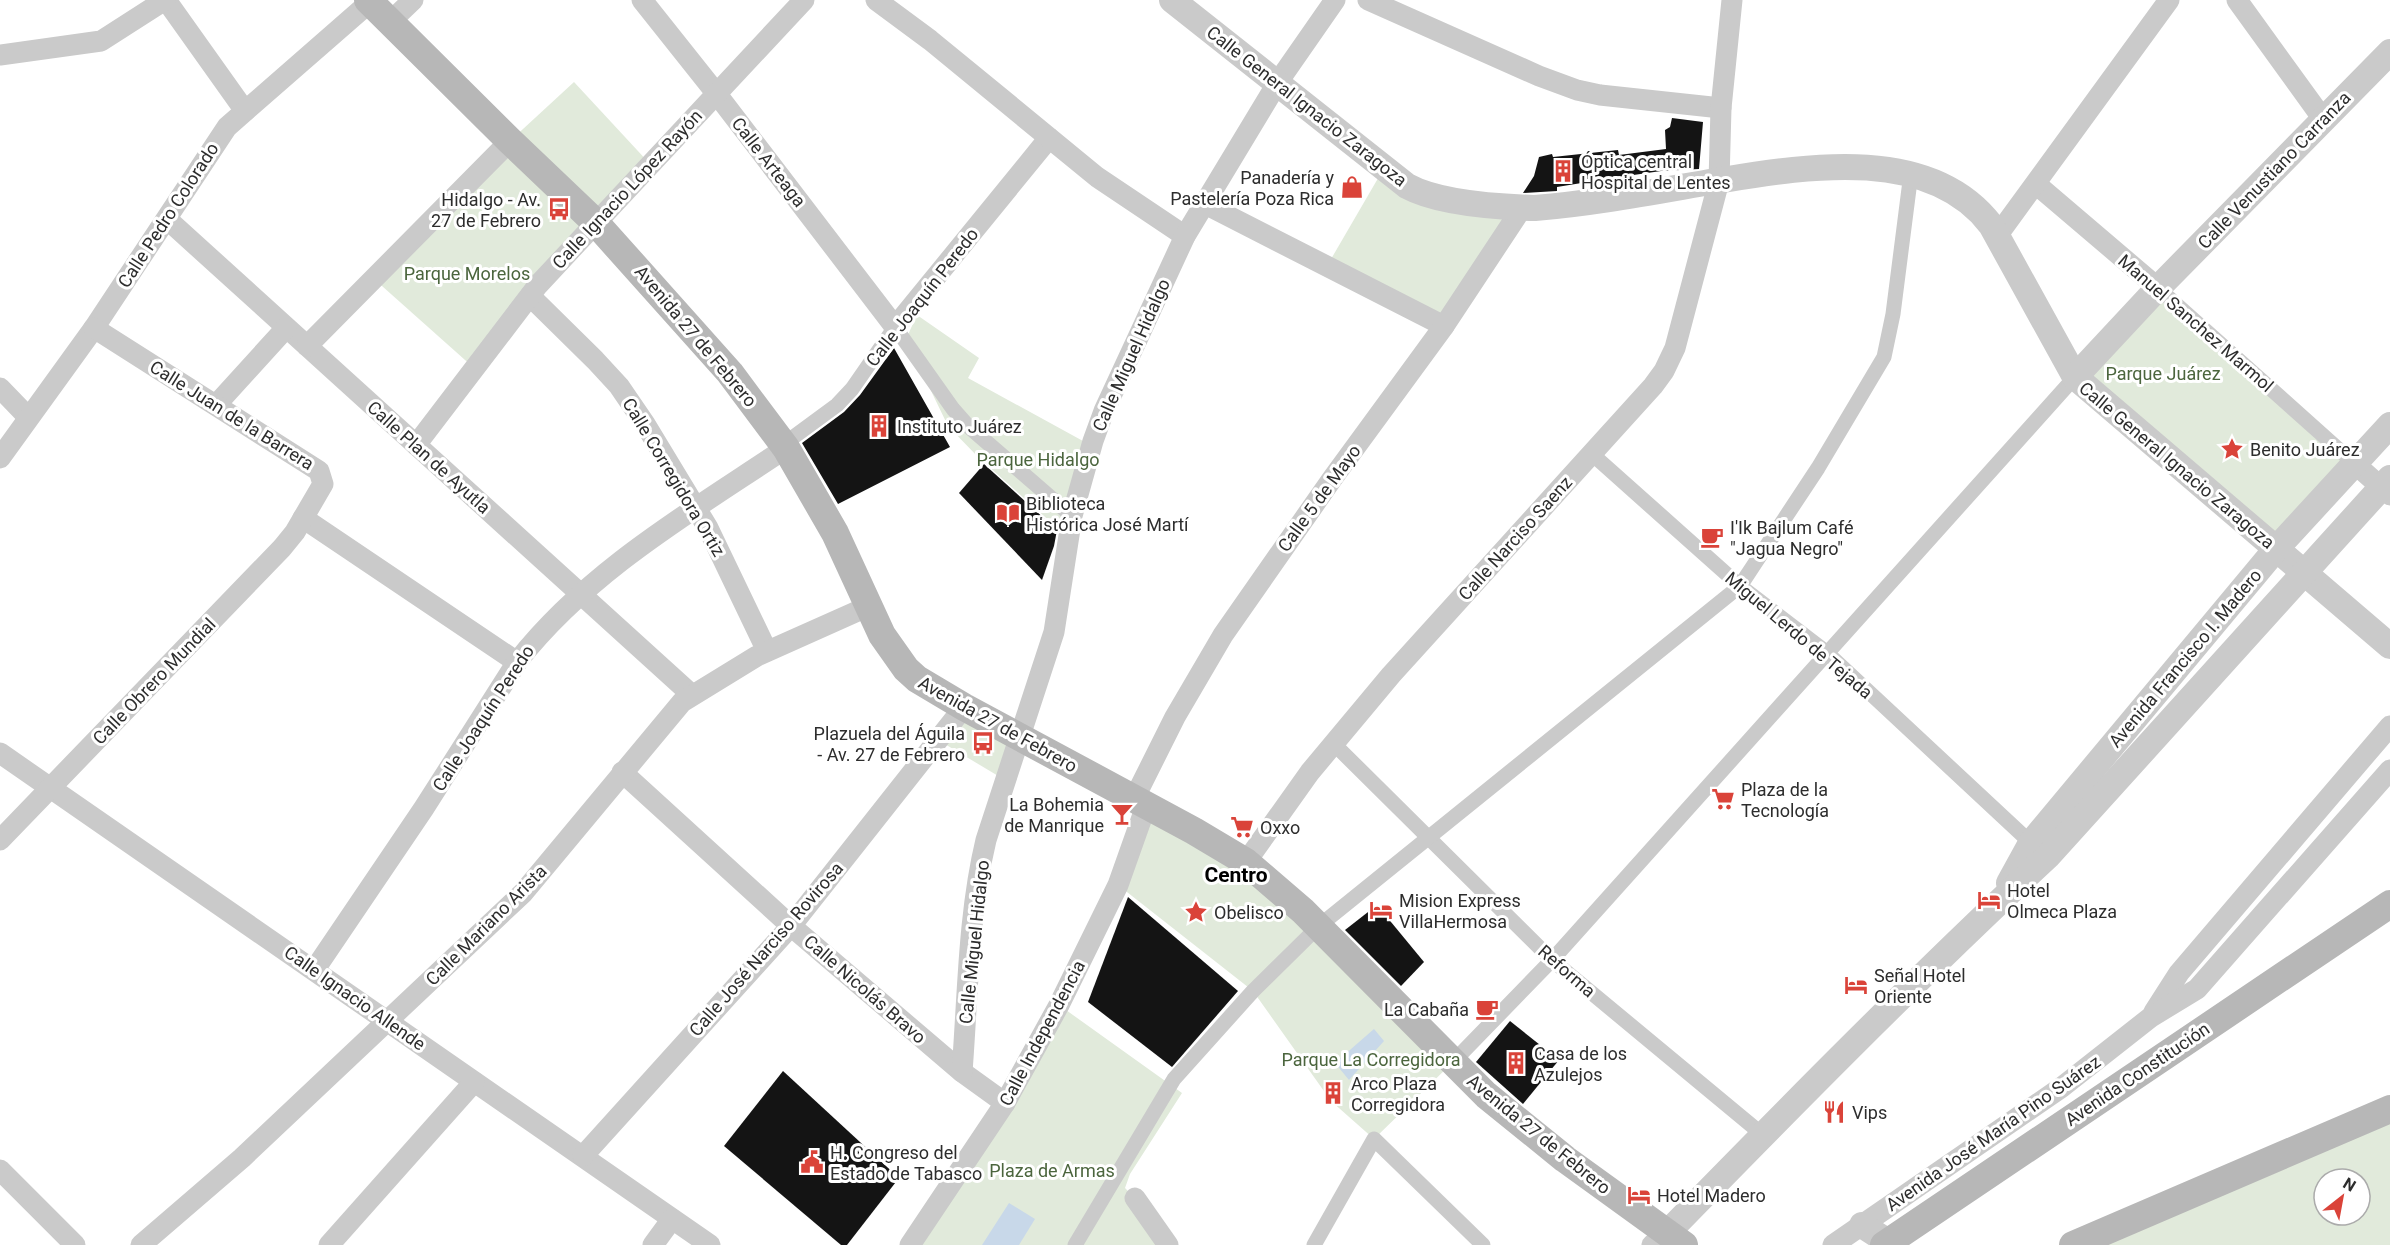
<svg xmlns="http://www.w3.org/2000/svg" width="2390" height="1245" font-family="Roboto,sans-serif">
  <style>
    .green { fill: #e1eadb; fill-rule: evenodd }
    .water { fill: #c8d8e9 }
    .building { fill: #141414 }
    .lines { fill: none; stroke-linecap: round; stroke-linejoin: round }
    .pedestrian { stroke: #cacaca; stroke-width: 15 }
    .minor { stroke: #cacaca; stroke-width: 21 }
    .tertiary { stroke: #cacaca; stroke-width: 26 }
    .secondary { stroke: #b7b7b7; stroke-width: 28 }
    .labels { text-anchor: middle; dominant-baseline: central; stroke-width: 6; stroke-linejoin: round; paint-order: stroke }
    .street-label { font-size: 18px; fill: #2d2d2d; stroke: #fff }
    .poi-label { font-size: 18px; fill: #2d2d2d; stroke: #fff; text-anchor: start }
    .park-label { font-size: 18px; fill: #4b653d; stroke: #fff }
    .quarter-label { font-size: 21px; font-weight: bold; fill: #000; stroke: #fff }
  </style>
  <rect width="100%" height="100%" fill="#fff"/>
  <!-- green -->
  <g class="green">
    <polygon points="574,82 650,164 474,368 373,278 510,141"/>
    <polygon points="1384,168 1407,186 1522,208 1444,326 1327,266"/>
    <polygon points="2158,288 2355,464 2276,549 2075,377"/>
    <polygon points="917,315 979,358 968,378 1083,441 1063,533 978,457 948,426 906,339"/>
    <polygon points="964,707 1020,738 1005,780 938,740"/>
    <polygon points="1146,806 1194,831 1452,1063 1374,1139 1331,1101 1253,991 1118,885"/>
    <polygon points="1059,1005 1182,1093 1130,1174 1125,1188 1135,1198 1168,1245 910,1245"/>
    <path d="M 2390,1109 L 2390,1245 L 2073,1245 ZM 2324,1179 L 2360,1179 L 2360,1215 L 2324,1215 Z"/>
  </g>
  <!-- water -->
  <g class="water">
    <polygon points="1374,1029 1384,1041 1349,1080 1335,1063"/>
    <polygon points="1009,1203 1035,1219 1019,1245 982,1245"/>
  </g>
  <!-- building -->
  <g class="building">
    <polygon points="1672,118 1703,122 1699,169 1661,171 1606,179 1557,187 1557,191 1523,193 1534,176 1539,157 1552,154 1553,157 1618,150 1619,155 1666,149 1665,130 1670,127"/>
    <polygon points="894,348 950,447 838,504 802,443 844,412 860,395"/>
    <polygon points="984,464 1057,530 1054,546 1042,580 959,493"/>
    <polygon points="1128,897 1238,991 1172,1067 1088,1002"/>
    <polygon points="1377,905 1424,962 1401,986 1345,930"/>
    <polygon points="1510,1021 1559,1060 1523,1104 1476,1062"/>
    <polygon points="783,1071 899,1178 847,1245 841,1245 724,1146"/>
  </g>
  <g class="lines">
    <!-- pedestrian -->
    <g class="pedestrian">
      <polyline points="2158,288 2355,464"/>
      <polyline points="784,444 837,405 852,389 895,327 953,409 968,426 1072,516"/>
      <polyline points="1592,454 1740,586 1826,652 2031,843"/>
      <polyline points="1333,743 1552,960 1763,1135"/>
      <polyline points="1452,1063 1552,960 2075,377"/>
      <polyline points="1075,1245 1174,1079 1253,991 1319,926 1740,586 1818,468 1884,357 1893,314 1911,173"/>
      <polyline points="1314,1245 1374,1139 1483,1245"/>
    </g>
    <!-- minor -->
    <g class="minor">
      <polyline points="166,0 245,111"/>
      <polyline points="642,0 716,93 895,327 1049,138"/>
      <polyline points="876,0 930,40 1097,177 1185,236"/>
      <polyline points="1368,0 1539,76 1577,90 1600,95 1721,108"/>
      <polyline points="2237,0 2323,119"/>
      <polyline points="389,23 413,0"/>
      <polyline points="0,55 101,41 165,0"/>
      <polyline points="2036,184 2158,288"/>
      <polyline points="1205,204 1444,326"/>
      <polyline points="167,219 692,695"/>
      <polyline points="1997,236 2169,0"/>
      <polyline points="530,296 595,360 619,386 645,424 708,528 767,651"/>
      <polyline points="307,346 510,141"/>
      <polyline points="0,388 28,417"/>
      <polyline points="216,405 286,328"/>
      <polyline points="416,445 538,285 804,0"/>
      <polyline points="0,458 94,328 227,127 370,2"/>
      <polyline points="2355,464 2390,495"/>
      <polyline points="303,518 517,662"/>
      <polyline points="0,753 710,1245"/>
      <polyline points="622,772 791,926 962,1072 1005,1103"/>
      <polyline points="1134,799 1175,717 1223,635 1332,479 1444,326 1522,208"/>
      <polyline points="0,840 282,548 295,532 323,484 319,471 94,328"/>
      <polyline points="1246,862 1310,772 1391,675 1653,386 1664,371 1675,348 1719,181 1721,108 1732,0"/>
      <path d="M 315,969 L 424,808 L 517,662 C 588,571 692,511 786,448"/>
      <polyline points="2154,1012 2179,973 2390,726"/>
      <path d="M 962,1072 C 968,995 968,915 986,840 L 1054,632 L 1072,516 L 1093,441 L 1104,411 L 1185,236 L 1278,82 L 1335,0"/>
      <polyline points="583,1156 791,926 964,707"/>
      <polyline points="0,1170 75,1245"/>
      <polyline points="1135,1198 1168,1245"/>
      <polyline points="141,1245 242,1158 523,893 682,702 757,656 869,606"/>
      <polyline points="329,1245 474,1082"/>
      <polyline points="653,1245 672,1219"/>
      <polyline points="910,1245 1005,1103 1059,1005 1118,885 1146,806"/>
      <polyline points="1652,1245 1667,1233"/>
      <polyline points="1833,1245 2062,1087 2151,1017 2197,989 2390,770"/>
    </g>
    <!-- tertiary -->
    <g class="tertiary">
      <path d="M 1172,0 L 1407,186 C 1438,203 1499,207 1535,208 C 1596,203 1657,191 1716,181 C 1803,167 1929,144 1991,225 L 2075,377 L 2390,646"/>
      <polyline points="2075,377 2158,288 2390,52"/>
      <polyline points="2009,883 2031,843 2276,549 2390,425"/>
      <polyline points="1862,1225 1888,1242"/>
      <path d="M 1667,1233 C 1792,1105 1917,978 2048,856 L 2390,478"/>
    </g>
    <!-- secondary -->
    <g class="secondary">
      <polyline points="368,0 510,141 595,222 730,373 786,448 835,533 882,635 906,669 917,679 964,707 1194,831 1246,862 1303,911 1486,1095 1565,1159 1684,1245"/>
      <polyline points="1884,1245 2390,904"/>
      <polyline points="2073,1245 2390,1109"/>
    </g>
  </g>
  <!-- icons -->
  <defs>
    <g id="building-bare" transform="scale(1.8)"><path d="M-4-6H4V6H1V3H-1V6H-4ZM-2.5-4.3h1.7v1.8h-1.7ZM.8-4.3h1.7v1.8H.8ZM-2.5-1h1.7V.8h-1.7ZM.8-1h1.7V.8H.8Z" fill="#da4339" stroke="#fff" stroke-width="2.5" paint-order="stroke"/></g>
    <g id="shop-bare" transform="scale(1.8)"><path d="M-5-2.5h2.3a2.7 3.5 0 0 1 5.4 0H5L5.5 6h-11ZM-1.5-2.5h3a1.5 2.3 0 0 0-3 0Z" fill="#da4339" stroke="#fff" stroke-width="2.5" paint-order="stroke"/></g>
    <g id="bus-bare" transform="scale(1.8)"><path d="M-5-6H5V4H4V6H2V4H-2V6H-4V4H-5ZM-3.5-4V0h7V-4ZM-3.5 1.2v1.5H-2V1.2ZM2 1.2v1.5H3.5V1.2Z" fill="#da4339" stroke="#fff" stroke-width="2.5" paint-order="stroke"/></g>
    <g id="sight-bare" transform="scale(1.8)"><path d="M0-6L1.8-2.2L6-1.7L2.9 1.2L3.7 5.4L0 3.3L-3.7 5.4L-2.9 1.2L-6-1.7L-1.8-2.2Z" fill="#da4339" stroke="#fff" stroke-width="2.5" paint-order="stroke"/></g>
    <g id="library-bare" transform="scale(1.8)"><path d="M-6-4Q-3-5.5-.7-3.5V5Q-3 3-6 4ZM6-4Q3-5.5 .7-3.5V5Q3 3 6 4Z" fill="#da4339" stroke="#fff" stroke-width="2.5" paint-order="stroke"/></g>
    <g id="cafe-bare" transform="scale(1.8)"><path d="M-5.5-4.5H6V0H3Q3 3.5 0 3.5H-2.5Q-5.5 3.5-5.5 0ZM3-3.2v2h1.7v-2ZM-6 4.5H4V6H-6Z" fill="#da4339" stroke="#fff" stroke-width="2.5" paint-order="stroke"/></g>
    <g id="supermarket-bare" transform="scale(1.8)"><path d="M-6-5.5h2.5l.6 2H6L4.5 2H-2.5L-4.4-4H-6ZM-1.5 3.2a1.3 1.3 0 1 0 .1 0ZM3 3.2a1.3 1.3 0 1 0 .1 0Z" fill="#da4339" stroke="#fff" stroke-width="2.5" paint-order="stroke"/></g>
    <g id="bar-bare" transform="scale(1.8)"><path d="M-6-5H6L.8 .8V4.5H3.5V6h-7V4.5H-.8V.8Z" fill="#da4339" stroke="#fff" stroke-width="2.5" paint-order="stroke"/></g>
    <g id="hotel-bare" transform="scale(1.8)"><path d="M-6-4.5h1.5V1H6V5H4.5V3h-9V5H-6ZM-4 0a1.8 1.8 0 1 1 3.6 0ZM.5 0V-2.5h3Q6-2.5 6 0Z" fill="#da4339" stroke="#fff" stroke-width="2.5" paint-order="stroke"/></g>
    <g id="restaurant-bare" transform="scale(1.8)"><path d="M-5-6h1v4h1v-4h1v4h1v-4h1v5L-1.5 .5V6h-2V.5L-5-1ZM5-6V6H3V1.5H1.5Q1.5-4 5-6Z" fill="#da4339" stroke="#fff" stroke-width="2.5" paint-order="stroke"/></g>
    <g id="civic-bare" transform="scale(1.8)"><path d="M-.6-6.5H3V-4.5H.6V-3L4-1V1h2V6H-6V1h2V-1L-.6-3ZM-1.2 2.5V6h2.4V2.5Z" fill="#da4339" stroke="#fff" stroke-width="2.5" paint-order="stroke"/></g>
  </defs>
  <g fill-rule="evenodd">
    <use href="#building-bare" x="1563" y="171"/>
    <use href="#shop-bare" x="1352" y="187"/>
    <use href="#bus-bare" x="559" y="209"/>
    <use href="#building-bare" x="879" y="426"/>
    <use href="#sight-bare" x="2232" y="449"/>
    <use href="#library-bare" x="1008" y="513"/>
    <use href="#cafe-bare" x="1712" y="537"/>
    <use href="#bus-bare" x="983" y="743"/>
    <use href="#supermarket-bare" x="1723" y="799"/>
    <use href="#bar-bare" x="1122" y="814"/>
    <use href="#supermarket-bare" x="1242" y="827"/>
    <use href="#hotel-bare" x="1989" y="900"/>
    <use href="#hotel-bare" x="1381" y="910"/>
    <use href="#sight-bare" x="1196" y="912"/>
    <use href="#hotel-bare" x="1856" y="985"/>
    <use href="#cafe-bare" x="1487" y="1009"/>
    <use href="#building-bare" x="1516" y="1063"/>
    <use href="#building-bare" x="1333" y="1093"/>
    <use href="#restaurant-bare" x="1834" y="1112"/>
    <use href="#civic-bare" x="812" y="1162"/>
    <use href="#hotel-bare" x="1639" y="1195"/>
  </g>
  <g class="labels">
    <!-- street labels -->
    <g class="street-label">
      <text transform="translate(1307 106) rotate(38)">Calle General Ignacio Zaragoza</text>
      <text transform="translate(769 162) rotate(52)">Calle Arteaga</text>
      <text transform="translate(2274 170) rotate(-46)">Calle Venustiano Carranza</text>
      <text transform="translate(627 189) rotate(-47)">Calle Ignacio López Rayón</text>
      <text transform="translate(168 215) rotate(-57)">Calle Pedro Colorado</text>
      <text transform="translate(922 297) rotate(-52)">Calle Joaquín Peredo</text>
      <text transform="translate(2196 323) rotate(41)">Manuel Sanchez Marmol</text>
      <text transform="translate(696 336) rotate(50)">Avenida 27 de Febrero</text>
      <text transform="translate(1131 355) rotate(-66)">Calle Miguel Hidalgo</text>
      <text transform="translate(232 415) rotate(32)">Calle Juan de la Barrera</text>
      <text transform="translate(429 457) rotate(42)">Calle Plan de Ayutla</text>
      <text transform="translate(2177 465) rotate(40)">Calle General Ignacio Zaragoza</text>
      <text transform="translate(674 477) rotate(59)">Calle Corregidora Ortiz</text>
      <text transform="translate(1319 498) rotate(-54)">Calle 5 de Mayo</text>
      <text transform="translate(1515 538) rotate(-48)">Calle Narciso Saenz</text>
      <text transform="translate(1799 635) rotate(40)">Miguel Lerdo de Tejada</text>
      <text transform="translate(2185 658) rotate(-50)">Avenida Francisco I. Madero</text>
      <text transform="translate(154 681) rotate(-46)">Calle Obrero Mundial</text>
      <text transform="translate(483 718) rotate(-57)">Calle Joaquín Peredo</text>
      <text transform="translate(998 724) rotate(29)">Avenida 27 de Febrero</text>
      <text transform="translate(486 925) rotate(-45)">Calle Mariano Arista</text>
      <text transform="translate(974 942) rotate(-84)">Calle Miguel Hidalgo</text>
      <text transform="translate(766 949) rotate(-49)">Calle José Narciso Rovirosa</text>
      <text transform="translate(1567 971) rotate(41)">Reforma</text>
      <text transform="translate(865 989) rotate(41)">Calle Nicolás Bravo</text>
      <text transform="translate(355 998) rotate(35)">Calle Ignacio Allende</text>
      <text transform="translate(1042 1033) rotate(-62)">Calle Independencia</text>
      <text transform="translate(2137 1074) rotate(-34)">Avenida Constitución</text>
      <text transform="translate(1993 1133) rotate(-35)">Avenida José María Pino Suárez</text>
      <text transform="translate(1539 1134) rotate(39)">Avenida 27 de Febrero</text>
    </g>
    <!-- poi labels -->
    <g class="poi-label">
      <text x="1581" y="161">Óptica central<tspan x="1581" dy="21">Hospital de Lentes</tspan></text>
      <text x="1334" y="177" text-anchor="end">Panadería y<tspan x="1334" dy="21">Pastelería Poza Rica</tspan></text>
      <text x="541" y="199" text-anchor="end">Hidalgo - Av.<tspan x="541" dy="21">27 de Febrero</tspan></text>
      <text x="897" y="426">Instituto Juárez</text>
      <text x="2250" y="449">Benito Juárez</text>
      <text x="1026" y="503">Biblioteca<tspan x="1026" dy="21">Histórica José Martí</tspan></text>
      <text x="1730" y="527">I'Ik Bajlum Café<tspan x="1730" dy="21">"Jagua Negro"</tspan></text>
      <text x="965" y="733" text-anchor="end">Plazuela del Águila<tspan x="965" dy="21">- Av. 27 de Febrero</tspan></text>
      <text x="1741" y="789">Plaza de la<tspan x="1741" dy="21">Tecnología</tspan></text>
      <text x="1104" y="804" text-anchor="end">La Bohemia<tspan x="1104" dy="21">de Manrique</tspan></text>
      <text x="1260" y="827">Oxxo</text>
      <text x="2007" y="890">Hotel<tspan x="2007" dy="21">Olmeca Plaza</tspan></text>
      <text x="1399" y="900">Mision Express<tspan x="1399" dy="21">VillaHermosa</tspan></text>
      <text x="1214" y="912">Obelisco</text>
      <text x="1874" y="975">Señal Hotel<tspan x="1874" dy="21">Oriente</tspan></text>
      <text x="1469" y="1009" text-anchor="end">La Cabaña</text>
      <text x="1534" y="1053">Casa de los<tspan x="1534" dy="21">Azulejos</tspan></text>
      <text x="1351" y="1083">Arco Plaza<tspan x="1351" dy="21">Corregidora</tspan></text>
      <text x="1852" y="1112">Vips</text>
      <text x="830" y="1152">H. Congreso del<tspan x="830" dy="21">Estado de Tabasco</tspan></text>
      <text x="1657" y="1195">Hotel Madero</text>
    </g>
    <!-- park labels -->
    <g class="park-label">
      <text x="467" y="273">Parque Morelos</text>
      <text x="2163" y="373">Parque Juárez</text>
      <text x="1038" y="459">Parque Hidalgo</text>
      <text x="1371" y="1059">Parque La Corregidora</text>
      <text x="1052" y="1170">Plaza de Armas</text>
    </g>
    <!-- quarter labels -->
    <g class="quarter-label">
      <text x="1236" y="875">Centro</text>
    </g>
  </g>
  <!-- north arrow -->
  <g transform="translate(2342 1197) rotate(31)"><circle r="28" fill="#ffffff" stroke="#ababab" stroke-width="1.5"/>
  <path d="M0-4.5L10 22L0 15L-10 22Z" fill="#da4339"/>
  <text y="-9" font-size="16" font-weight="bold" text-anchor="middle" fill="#2d2d2d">N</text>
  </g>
</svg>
